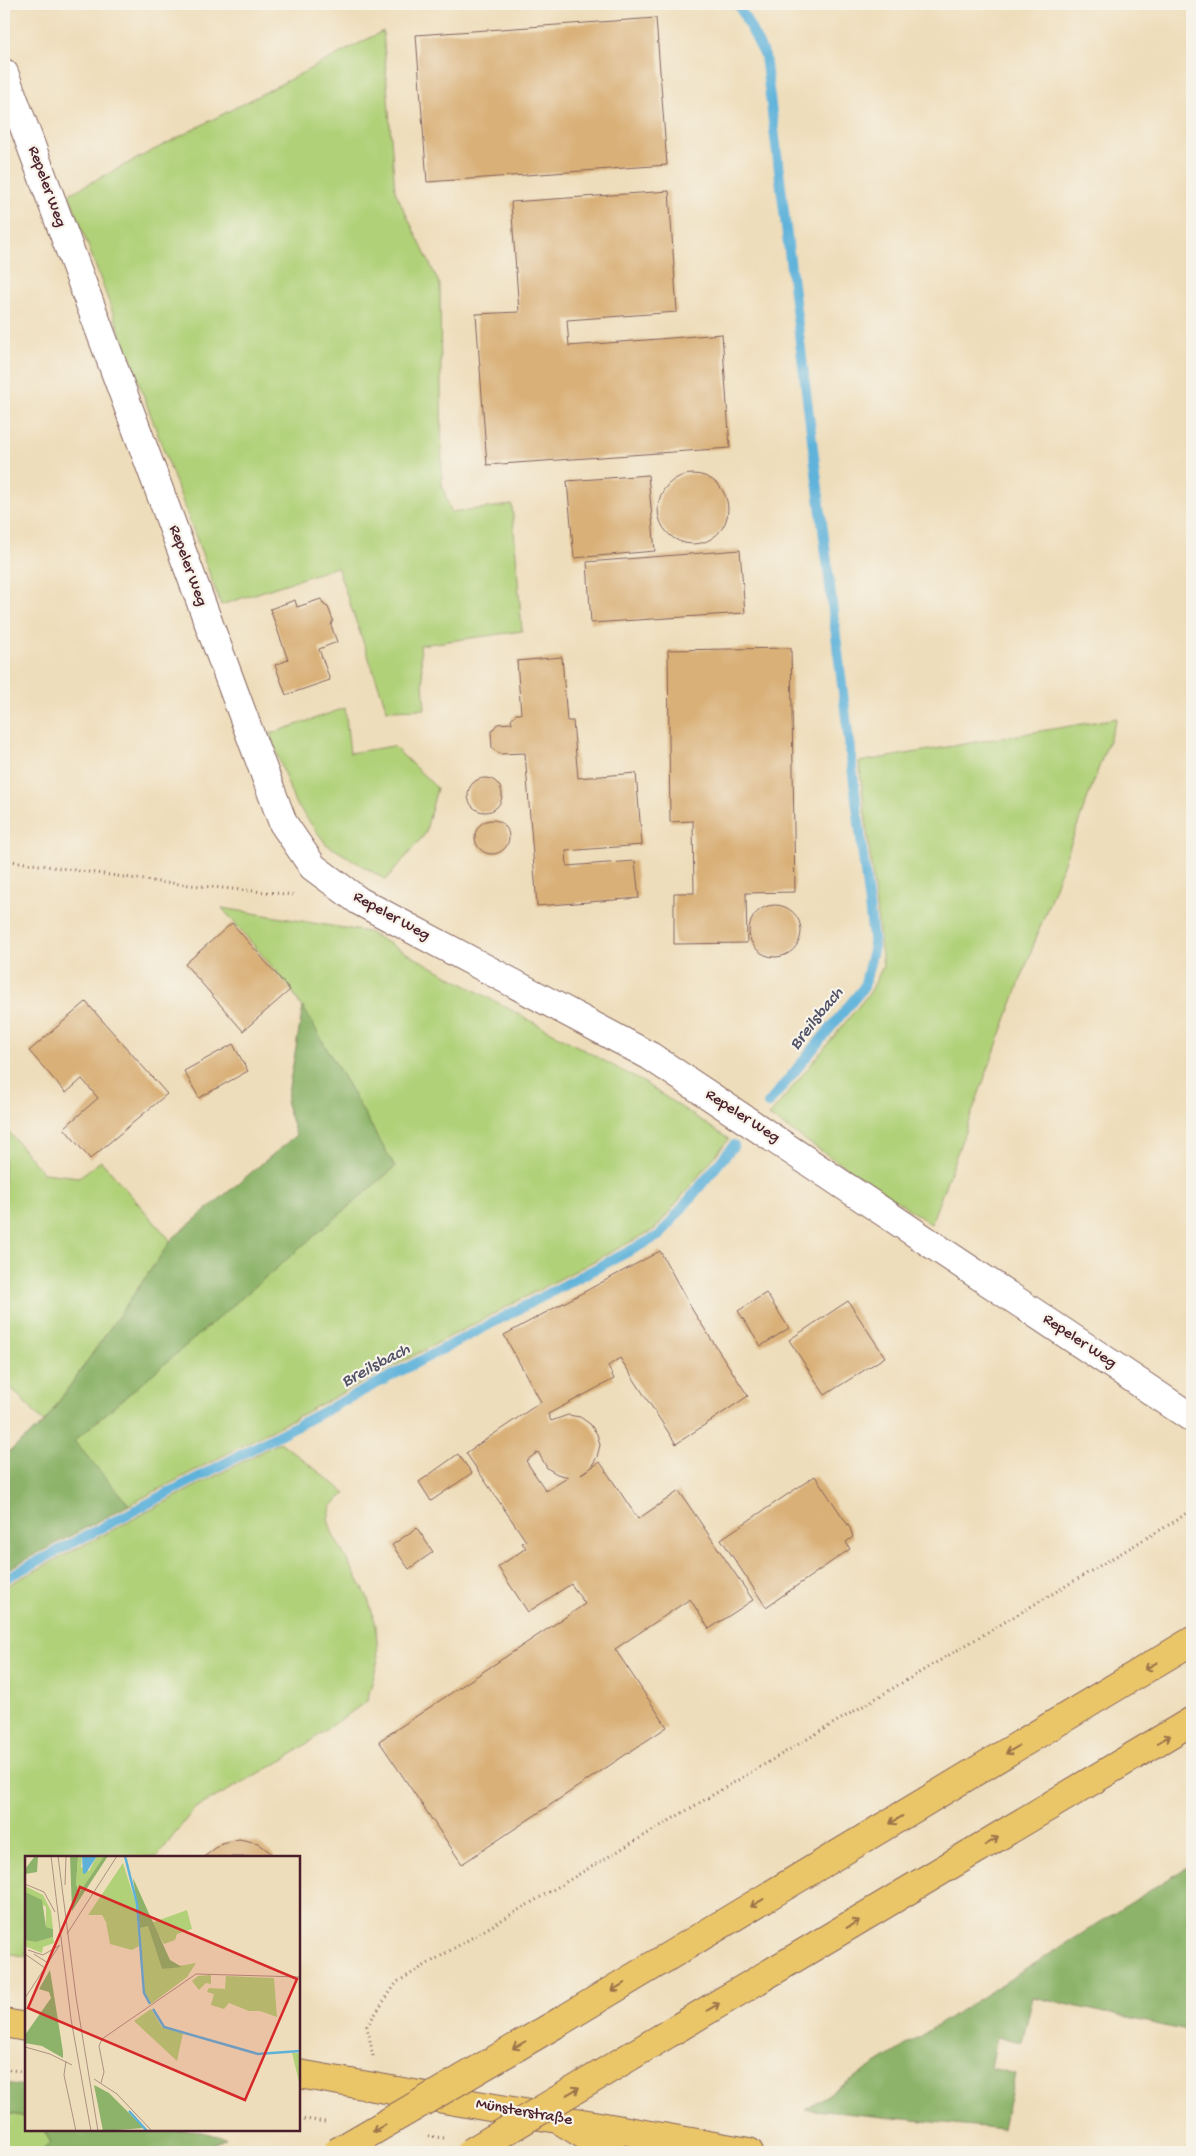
<svg xmlns="http://www.w3.org/2000/svg" width="1196" height="2156" font-family="'Gochi Hand',sans-serif">
  <style>
    .green { fill: #b1d179; stroke: #7e7852 }
    .forest { fill: #8cb369; stroke: #6b694a }
    .lines { fill: none; stroke-linecap: round; stroke-linejoin: round }
    .stream { stroke: #5eb2da; stroke-width: 10 }
    .building { fill: #d9b078; fill-rule: evenodd }
    .minor-casing { stroke: #83625d; stroke-width: 30 }
    .major-casing { stroke: #83625d; stroke-width: 30 }
    .highway-casing { stroke: #83625d; stroke-width: 30 }
    .path { stroke: #83625d; stroke-width: 3; stroke-dasharray: 1 4; stroke-linecap: butt }
    .minor { stroke: #fff; stroke-width: 28 }
    .major { stroke: #ebc669; stroke-width: 28 }
    .highway { stroke: #ebc669; stroke-width: 28 }
    .highway-bridge-casing { stroke: #83625d; stroke-width: 30; stroke-linecap: butt }
    .highway-bridge { stroke: #ebc669; stroke-width: 28 }
    .oneway { stroke: #9a724a }
    .labels { text-anchor: middle; dominant-baseline: central; stroke-width: 4.5; stroke-linejoin: round; paint-order: stroke }
    .street-label { font-size: 16px; fill: #4a1f2b; stroke: #f7f3e8 }
    .water-label { font-size: 18px; font-style: italic; fill: #515268; stroke: #f7f3e8 }
    .inset-river { fill: none; stroke: #5eb2da; stroke-width: 2.5 }
    .inset-road { fill: none; stroke: #ac9181; stroke-width: 1 }
    .view { fill: #d62828; fill-opacity: 0.15; stroke: #d62828; stroke-width: 2.5 }
    .inset-edge { fill: none; stroke: #4a1f2b; stroke-width: 2.5 }
  </style>
  <rect width="100%" height="100%" fill="#f7f3e8"/>
  <filter id="ink" filterUnits="userSpaceOnUse"><feTurbulence type="fractalNoise" baseFrequency=".02" numOctaves="2"/><feDisplacementMap in="SourceGraphic" scale="10" xChannelSelector="R" yChannelSelector="G"/><feConvolveMatrix kernelMatrix="1 2 1 2 8 2 1 2 1" color-interpolation-filters="sRGB"/></filter>
  <filter id="wash" filterUnits="userSpaceOnUse"><feTurbulence type="fractalNoise" baseFrequency=".0096" numOctaves="4" result="noise"/><feDisplacementMap in="SourceGraphic" scale="20" xChannelSelector="R" yChannelSelector="G"/><feGaussianBlur stdDeviation="1.12" result="paint"/><feColorMatrix in="noise" values="0 0 0 0 0 0 0 0 0 0 0 0 0 0 0 0 0 1.4 0 .05"/><feComposite in="paint" operator="in"/></filter>
  <g filter="url(#wash)">
    <rect width="100%" height="100%" fill="#eeddba"/>
    <!-- green -->
    <g class="green">
      <polygon points="383,31 395,191 440,285 442,485 451,512 512,505 522,631 420,645 425,709 387,710 337,567 221,605 69,194"/>
      <polygon points="345,708 350,753 393,746 437,788 425,834 386,880 326,844 294,801 270,734"/>
      <polygon points="1117,718 931,1224 769,1116 871,991 883,966 859,762"/>
      <polygon points="222,908 368,932 643,1082 729,1139 655,1229 129,1505 73,1441 395,1167 291,989"/>
      <polygon points="4,1126 43,1173 79,1177 101,1161 171,1241 44,1423 4,1380"/>
      <polygon points="280,1442 346,1493 332,1505 328,1519 333,1535 367,1596 376,1625 378,1660 367,1701 285,1759 194,1809 157,1857 26,1857 26,1957 4,1952 4,1587"/>
      <polygon points="4,2112 26,2117 26,2130 44,2130 51,2143 40,2152 4,2152"/>
    </g>
    <!-- forest -->
    <g class="forest">
      <polygon points="303,1007 395,1167 74,1441 129,1505 4,1571 4,1456 44,1423 173,1238 296,1135 286,1104"/>
      <polygon points="1192,1864 1192,2032 1033,1997 1022,2042 997,2037 991,2068 1015,2074 1003,2129 805,2109"/>
      <polygon points="4,2083 26,2086 26,2117 4,2112"/>
      <polygon points="44,2130 194,2130 226,2138 200,2152 40,2152 51,2143"/>
    </g>
    <g class="lines">
      <!-- stream -->
      <g class="stream">
        <polyline points="738,4 765,56 874,946 864,987 768,1104"/>
        <polyline points="4,1579 660,1235 734,1145"/>
      </g>
    </g>
    <g id="blocks">
      <!-- building -->
      <g class="building">
        <polygon points="656,18 667,165 427,182 416,35"/>
        <polygon points="669,191 677,312 567,320 569,346 722,334 730,448 487,465 476,314 519,312 511,202"/>
        <circle cx="693" cy="509" r="35"/>
        <polygon points="648,475 655,551 574,558 567,481"/>
        <polygon points="740,550 745,613 591,623 587,562"/>
        <polygon points="321,599 324,605 328,607 333,620 331,625 337,642 319,649 330,680 286,695 275,665 288,660 270,609 295,600 297,607"/>
        <polygon points="791,648 795,892 746,893 747,943 674,944 674,893 694,893 693,821 670,822 668,650"/>
        <polygon points="562,657 567,721 573,721 578,778 636,773 642,845 566,851 567,866 635,861 639,898 537,906 525,753 500,754 492,748 491,732 497,724 512,723 511,719 516,714 521,714 517,661"/>
        <circle cx="485" cy="795" r="17"/>
        <circle cx="492" cy="837" r="17"/>
        <circle cx="775" cy="931" r="26"/>
        <polygon points="232,923 290,990 243,1031 185,964"/>
        <polygon points="86,1002 167,1094 90,1159 64,1128 98,1098 82,1079 66,1093 29,1051"/>
        <polygon points="233,1044 248,1071 199,1098 184,1071"/>
        <path d="M 660,1251 L 693,1311 L 748,1396 L 676,1444 L 620,1358 L 608,1366 L 614,1379 L 548,1414 L 551,1421 L 568,1415 L 580,1417 L 590,1424 L 597,1434 L 600,1445 L 597,1457 L 591,1467 L 581,1474 L 600,1462 L 638,1519 L 679,1491 L 753,1600 L 709,1629 L 690,1599 L 615,1649 L 667,1727 L 462,1864 L 379,1741 L 585,1604 L 571,1584 L 528,1612 L 498,1567 L 526,1548 L 522,1543 L 526,1541 L 466,1453 L 541,1402 L 504,1335 ZM 538,1452 L 547,1468 L 557,1474 L 569,1477 L 546,1491 L 526,1461 Z"/>
        <polygon points="766,1293 789,1328 761,1346 738,1311"/>
        <polygon points="848,1301 885,1357 825,1395 789,1340"/>
        <polygon points="458,1454 472,1473 431,1501 419,1482"/>
        <polygon points="815,1476 850,1528 853,1537 846,1542 850,1549 766,1607 721,1539"/>
        <polygon points="417,1528 433,1552 409,1569 392,1545"/>
        <polygon points="239,1839 258,1843 276,1857 204,1857 222,1843"/>
      </g>
    </g>
  </g>
  <g filter="url(#ink)">
    <use href="#blocks" fill-opacity="0" stroke="#83625d" stroke-width="1"/>
    <g class="lines">
      <!-- minor casing -->
      <g class="minor-casing">
        <polyline id="minor" points="4,73 283,823 313,867 359,901 650,1056 1192,1418"/>
      </g>
      <!-- major casing -->
      <g class="major-casing">
        <g id="major">
          <polyline points="4,2023 26,2027"/>
          <polyline points="299,2074 749,2152"/>
        </g>
      </g>
      <!-- highway casing -->
      <g class="highway-casing">
        <g id="highway">
          <polyline points="561,2021 1192,1641"/>
          <polyline points="671,2032 1192,1721"/>
          <polyline points="558,2119 612,2152"/>
        </g>
      </g>
      <!-- path -->
      <g class="path">
        <polyline points="4,860 159,882 296,895"/>
        <polyline points="373,2056 367,2026 397,1982 1177,1520 1192,1509"/>
        <polyline points="4,2069 26,2072"/>
        <polyline points="299,2118 325,2122"/>
        <polyline points="428,2136 444,2138"/>
      </g>
      <!-- minor -->
      <use href="#minor" class="minor"/>
      <!-- major -->
      <use href="#major" class="major"/>
      <!-- highway -->
      <use href="#highway" class="highway"/>
      <!-- highway-bridge casing -->
      <g class="highway-bridge-casing">
        <g id="highway-bridge">
          <polyline points="337,2152 561,2021"/>
          <polyline points="471,2152 671,2032"/>
        </g>
      </g>
      <!-- highway-bridge -->
      <use href="#highway-bridge" class="highway-bridge"/>
    </g>
    <!-- one-way arrows -->
    <defs><path id="oneway-shaft" d="M-6 0H5M1.5-3L5.5 0L1.5 3" fill="none" stroke-width="1.6" stroke-linecap="round" stroke-linejoin="round" transform="scale(1.25)"/></defs>
    <g class="oneway">
      <use href="#oneway-shaft" transform="translate(1151 1666) rotate(149)"/>
      <use href="#oneway-shaft" transform="translate(1164 1739) rotate(-31)"/>
      <use href="#oneway-shaft" transform="translate(1012 1750) rotate(149)"/>
      <use href="#oneway-shaft" transform="translate(896 1820) rotate(149)"/>
      <use href="#oneway-shaft" transform="translate(992 1841) rotate(-31)"/>
      <use href="#oneway-shaft" transform="translate(757 1903) rotate(149)"/>
      <use href="#oneway-shaft" transform="translate(853 1924) rotate(-31)"/>
      <use href="#oneway-shaft" transform="translate(618 1987) rotate(149)"/>
      <use href="#oneway-shaft" transform="translate(713 2007) rotate(-31)"/>
      <use href="#oneway-shaft" transform="translate(519 2045) rotate(150)"/>
      <use href="#oneway-shaft" transform="translate(573 2091) rotate(-31)"/>
      <use href="#oneway-shaft" transform="translate(379 2128) rotate(150)"/>
    </g>
  </g>
  <g class="labels">
    <!-- street labels -->
    <g class="street-label">
      <text transform="translate(46 187) rotate(70)">Repeler Weg</text>
      <text transform="translate(187 566) rotate(70)">Repeler Weg</text>
      <text transform="translate(391 917) rotate(29)">Repeler Weg</text>
      <text transform="translate(742 1117) rotate(33)">Repeler Weg</text>
      <text transform="translate(1079 1342) rotate(34)">Repeler Weg</text>
      <text transform="translate(524 2113) rotate(10)">Münsterstraße</text>
    </g>
    <!-- water labels -->
    <g class="water-label">
      <text transform="translate(817 1019) rotate(-51)">Breilsbach</text>
      <text transform="translate(376 1366) rotate(-28)">Breilsbach</text>
    </g>
  </g>
  <!-- overview -->
  <g transform="translate(25 1856)">
    <rect width="275" height="275" fill="#eeddba"/>
    <path d="M 53,0 L 57,0 L 56,11 L 64,15 L 72,0 L 79,0 L 54,37 L 51,28 ZM 98,7 L 111,48 L 114,90 L 107,94 L 85,88 L 81,66 L 77,59 L 63,59 ZM 0,30 L 18,39 L 26,55 L 28,73 L 21,71 L 21,51 L 0,36 ZM 162,54 L 167,73 L 152,78 L 150,84 L 139,88 L 126,67 ZM 123,69 L 137,113 L 171,107 L 162,121 L 126,148 L 120,137 L 115,72 ZM 28,81 L 29,87 L 18,91 L 17,97 L 0,90 L 0,84 L 11,86 ZM 186,119 L 186,128 L 181,127 L 174,134 L 167,125 L 173,120 ZM 201,120 L 249,122 L 252,161 L 235,155 L 224,155 L 204,147 L 199,153 L 186,149 L 189,138 L 182,136 L 184,132 L 200,133 ZM 126,153 L 137,171 L 158,177 L 152,205 L 109,165 ZM 267,197 L 275,197 L 275,230 Z" fill="#b1d179"/>
    <path d="M 10,0 L 13,0 L 12,16 L 0,18 L 0,13 ZM 45,0 L 53,0 L 51,28 L 54,37 L 79,0 L 83,0 L 47,55 ZM 108,22 L 145,104 L 157,111 L 137,113 L 123,70 L 115,72 ZM 0,36 L 17,44 L 21,71 L 28,73 L 28,81 L 11,86 L 0,84 ZM 25,114 L 38,196 L 38,202 L 17,190 L 0,187 L 0,179 L 26,142 L 24,136 L 14,133 ZM 69,229 L 84,237 L 119,272 L 78,275 Z" fill="#8cb369"/>
    <path d="M 57,0 L 72,0 L 61,17 L 58,18 Z" fill="#5eb2da"/>
    <path class="inset-river" d="M 100,0 L 112,48 L 119,137 L 125,148M 128,153 L 139,171 L 233,198 L 275,195M 104,255 L 122,275"/>
    <path class="inset-road" d="M 26,0 L 46,163 L 66,275M 33,0 L 51,141 L 73,275M 0,28 L 19,36 L 30,56M 40,29 L 41,0M 42,78 L 92,0M 3,94 L 18,99 L 35,89M 0,98 L 20,112M 9,98 L 23,107M 0,142 L 34,90M 0,191 L 25,198 L 47,209M 41,205 L 39,219 L 51,275M 69,223 L 92,238 L 127,275M 76,227 L 79,216 L 74,190 L 77,183 L 171,118 L 275,121"/>
    <path class="view" d="M 55,31 L 272,123 L 220,244 L 3,152 Z"/>
    <rect width="275" height="275" class="inset-edge"/>
  </g>
  <!-- margin -->
  <rect width="1196" height="2156" fill="none" stroke="#f7f3e8" stroke-width="20"/>
</svg>
